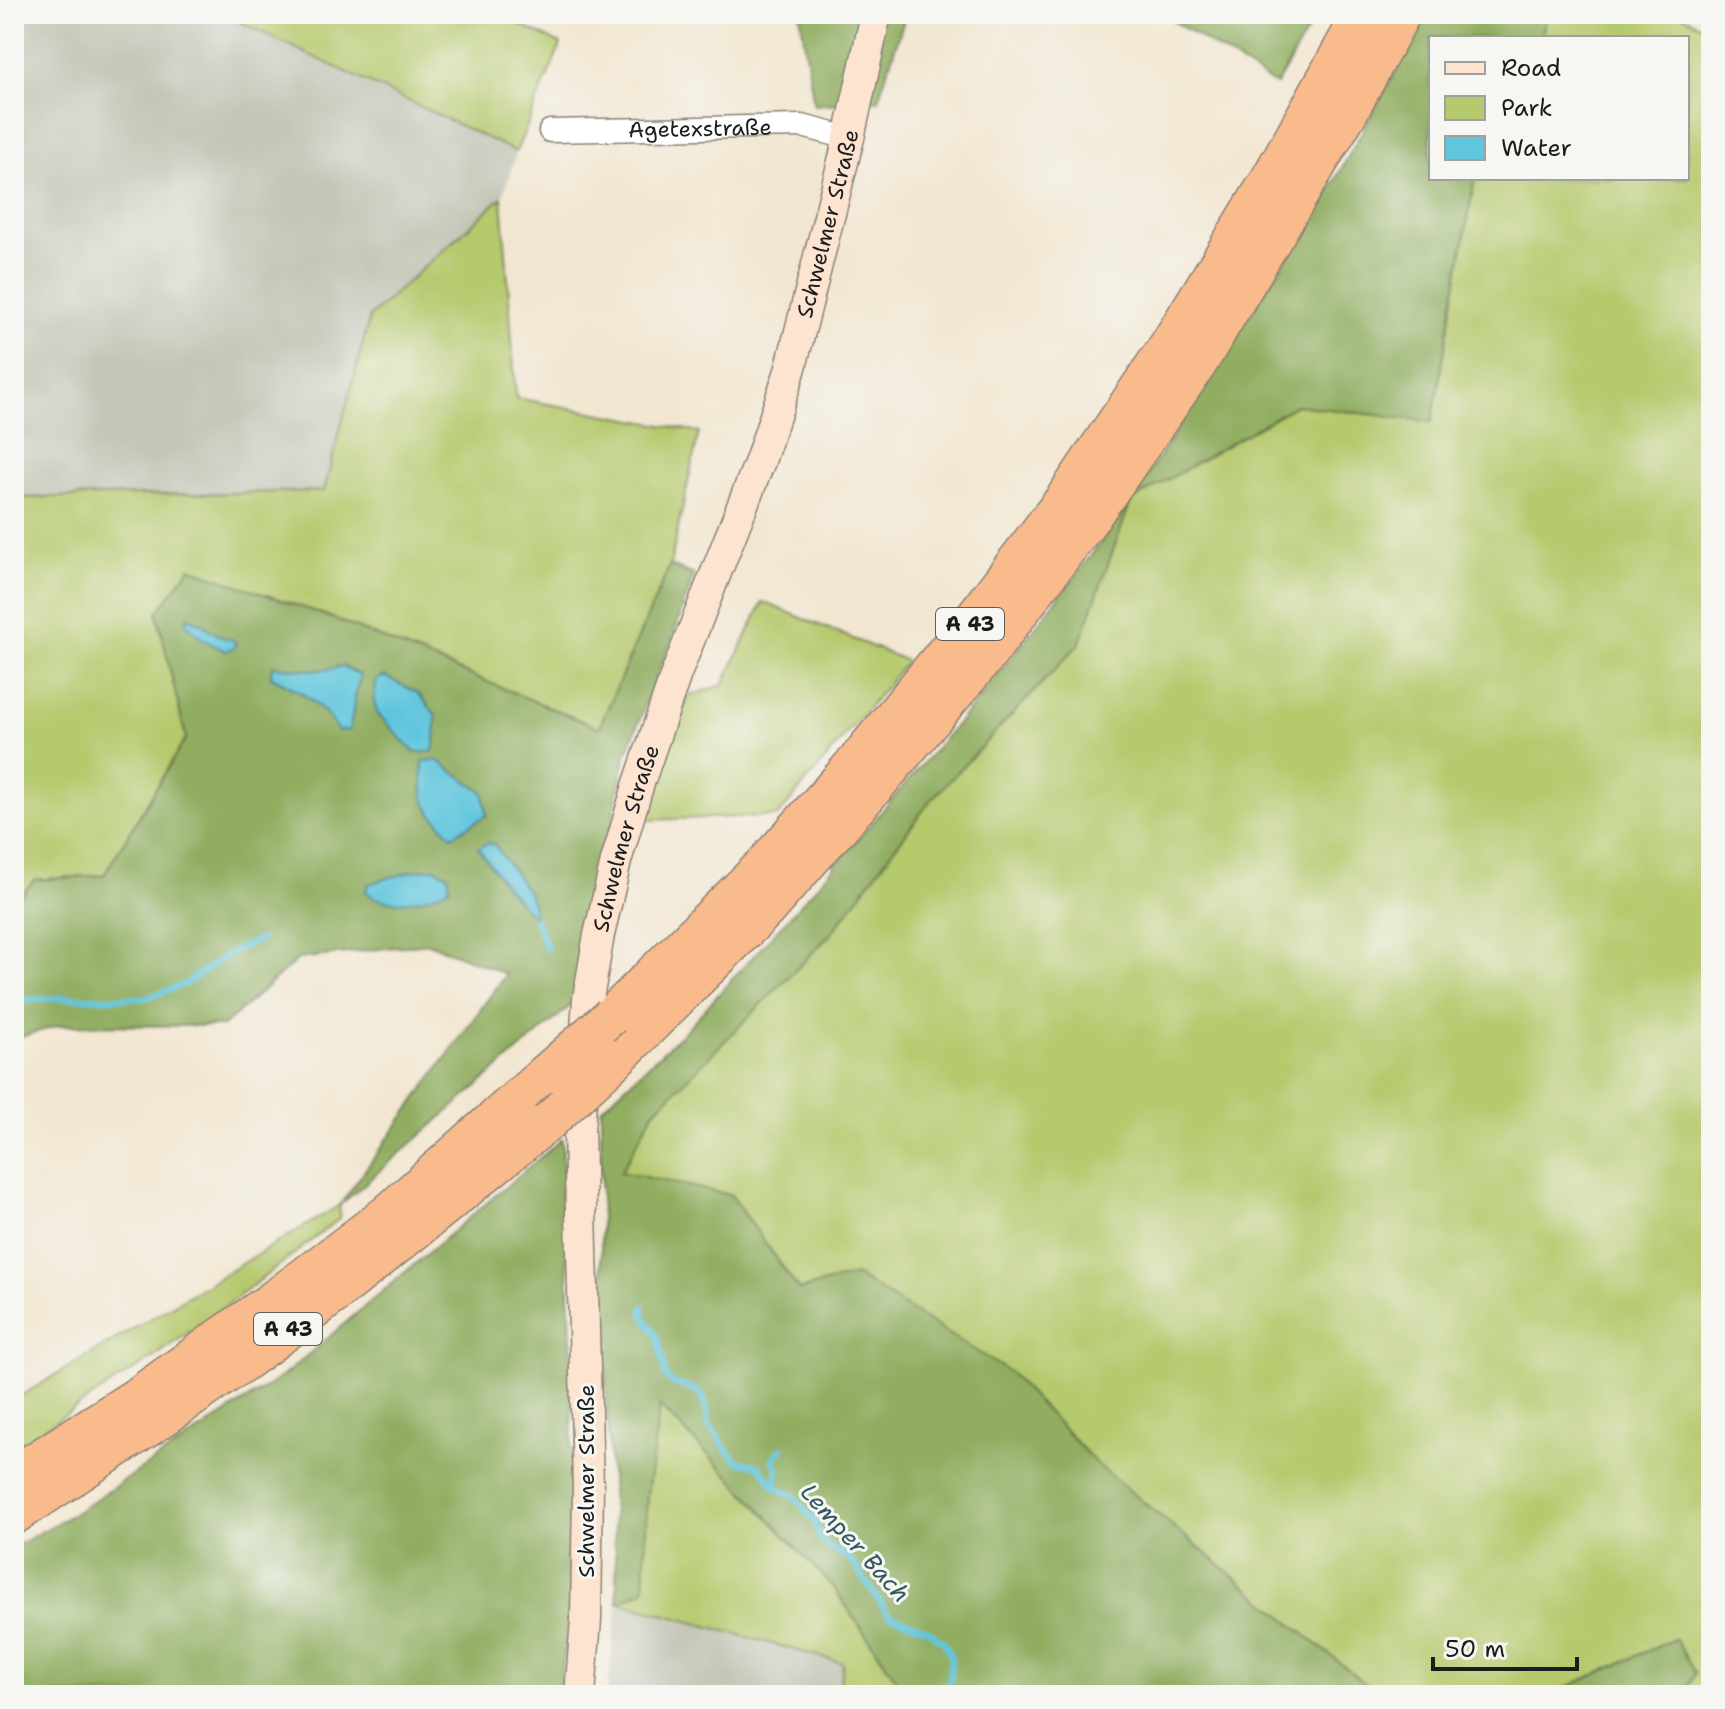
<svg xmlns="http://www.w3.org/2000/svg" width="1725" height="1709" font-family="'Shantell Sans',sans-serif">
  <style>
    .industrial { fill: #c5c5b8 }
    .green { fill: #b5c96d; stroke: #687244; stroke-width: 2 }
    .forest { fill: #90ad60; stroke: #56643e; stroke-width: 2 }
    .water { fill: #60c6dd; stroke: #3e717c; stroke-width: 2 }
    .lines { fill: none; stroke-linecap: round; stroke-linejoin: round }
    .stream { stroke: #60c6dd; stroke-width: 6 }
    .minor-casing { stroke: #878176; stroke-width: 25 }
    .secondary-casing { stroke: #878176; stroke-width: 33 }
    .motorway-casing { stroke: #878176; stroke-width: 41 }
    .minor { stroke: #fff; stroke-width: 22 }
    .secondary { stroke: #fde4d1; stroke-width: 30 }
    .motorway { stroke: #fabb8c; stroke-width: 38 }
    .motorway-bridge-casing { stroke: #878176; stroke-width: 41; stroke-linecap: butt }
    .motorway-bridge { stroke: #fabb8c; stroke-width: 38 }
    .labels { text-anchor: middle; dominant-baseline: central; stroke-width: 6; stroke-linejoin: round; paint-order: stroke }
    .shield { fill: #f6f6f2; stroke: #5d5d5c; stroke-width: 2 }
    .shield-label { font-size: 20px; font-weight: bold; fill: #1c1c1c }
    .street-label { font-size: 22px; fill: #1c1c1c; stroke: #f6f6f2 }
    .water-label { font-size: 24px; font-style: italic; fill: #345860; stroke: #f6f6f2 }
  </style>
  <rect width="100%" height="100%" fill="#f6f6f2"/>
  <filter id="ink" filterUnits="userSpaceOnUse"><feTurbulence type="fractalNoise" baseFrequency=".0125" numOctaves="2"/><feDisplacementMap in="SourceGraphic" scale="16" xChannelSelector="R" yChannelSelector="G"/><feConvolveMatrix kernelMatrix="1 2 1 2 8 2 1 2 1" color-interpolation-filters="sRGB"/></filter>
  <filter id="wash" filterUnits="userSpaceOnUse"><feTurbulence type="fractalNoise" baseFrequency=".006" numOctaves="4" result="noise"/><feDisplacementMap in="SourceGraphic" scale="32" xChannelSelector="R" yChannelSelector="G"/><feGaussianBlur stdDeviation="1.8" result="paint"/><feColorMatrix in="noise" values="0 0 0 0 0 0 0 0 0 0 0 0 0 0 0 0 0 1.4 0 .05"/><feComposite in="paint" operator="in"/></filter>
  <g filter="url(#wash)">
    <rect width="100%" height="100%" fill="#f2e6d0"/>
    <!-- industrial -->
    <g class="industrial">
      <polygon points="14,14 223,14 516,152 503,196 371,316 325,491 14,498"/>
      <polygon points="618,1602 843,1663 838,1695 607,1695"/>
    </g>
    <!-- green -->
    <g class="green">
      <polygon points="223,14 497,14 561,44 516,152"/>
      <polygon points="1548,14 1680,14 1711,31 1711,1695 1684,1695 1695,1673 1674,1639 1549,1695 1379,1695 1098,1465 1009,1372 855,1275 799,1290 731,1195 621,1173 640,1130 653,1113 830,935 930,801 1079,644 1131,501 1296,405 1432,422 1475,178 1687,178 1687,38 1540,38"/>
      <polygon points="502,197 516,398 699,432 670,565 599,728 323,614 190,569 157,613 186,738 104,875 34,880 14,903 14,498 324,491 370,316"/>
      <polygon points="763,602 907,661 778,816 644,820 688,696 723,685"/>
      <polygon points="340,1205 339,1219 234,1300 160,1353 14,1448 14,1400"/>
      <polygon points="659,1405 732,1479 833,1587 907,1695 838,1695 843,1663 618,1602 644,1590 647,1494"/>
    </g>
    <!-- forest -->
    <g class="forest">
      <polygon points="800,14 906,14 878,100 814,105"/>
      <polygon points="1162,14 1317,14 1276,85"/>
      <polygon points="1427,14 1548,14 1540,38 1431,38 1431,178 1475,178 1432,422 1296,405 1131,501 1079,644 930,801 830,935 653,1113 621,1172 731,1195 799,1290 855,1275 1009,1372 1098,1465 1379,1695 907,1695 833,1587 732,1479 660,1406 647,1494 644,1590 618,1602 601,1300 601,1109 684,1032 820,883 980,697 1077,574 1131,501 1327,195"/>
      <polygon points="670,565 694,575 677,625 625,757 576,1001 340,1205 506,974 428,943 298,959 223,1026 60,1025 14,1039 14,903 34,880 104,875 186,738 157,613 190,568 332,618 599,728"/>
      <polygon points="562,1139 572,1357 571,1601 559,1695 14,1695 14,1547 76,1512 283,1376"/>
      <polygon points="1675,1639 1695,1673 1684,1695 1549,1695"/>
    </g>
    <!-- water -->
    <g class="water">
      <path d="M 187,617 C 206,622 214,637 233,640 L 236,644 L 234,648 L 225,651 L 202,639 L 186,623 Z"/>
      <path d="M 272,666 C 295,668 319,674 342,666 L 360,675 L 355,697 L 350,730 L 338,731 C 324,704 297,689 271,677 Z"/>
      <polygon points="381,677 386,677 418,693 436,715 435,745 432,752 414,752 377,713 374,701 376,682"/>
      <path d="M 437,760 L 483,792 L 487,815 L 452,836 C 423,805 421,805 423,761 Z"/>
      <polygon points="487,843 494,844 530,895 535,919 508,889 478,848"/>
      <path d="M 435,868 L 448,875 L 450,887 C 429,900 386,910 366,892 L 368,884 L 413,871 Z"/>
    </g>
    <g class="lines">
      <!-- stream -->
      <g class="stream">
        <polyline points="535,919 547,949"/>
        <polyline points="14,1001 57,998 146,998 185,984 233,951 261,939"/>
        <polyline points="643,1307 643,1314 658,1338 666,1377 673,1383 698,1391 704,1399 709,1425 725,1447 737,1461 759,1466 775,1487 793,1495 815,1522 819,1535 825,1544 850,1559 889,1615 927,1629 945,1643 951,1657 949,1695"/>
        <polyline points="775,1487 778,1469 773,1459 782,1448"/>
      </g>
    </g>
  </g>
  <g filter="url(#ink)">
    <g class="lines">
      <!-- minor casing -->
      <g class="minor-casing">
        <g id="minor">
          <path id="s1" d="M 550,131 L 802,126 L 849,138"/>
        </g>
      </g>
      <!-- secondary casing -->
      <g class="secondary-casing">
        <g id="secondary">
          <path id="s2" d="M 580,1695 L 586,1620 L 588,1487 L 579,1131 L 588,999 L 599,935 L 616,861 L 638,786 L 676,674 L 760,461 L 790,371 L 849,138 L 876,14"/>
        </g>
      </g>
      <!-- motorway casing -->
      <g class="motorway-casing">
        <g id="motorway">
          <polyline points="611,1016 766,863 856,762 976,615 1063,501 1170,343 1268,183 1362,14"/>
          <polyline points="616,1059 765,911 878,783 988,654 1094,513 1197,365 1348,113 1401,14"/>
          <polyline points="14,1475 141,1394 280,1295 386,1215 545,1074"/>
          <path d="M 14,1515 C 111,1452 208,1390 301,1320 C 385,1256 466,1189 548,1122"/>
        </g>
      </g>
      <!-- minor -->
      <use href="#minor" class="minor"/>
      <!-- secondary -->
      <use href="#secondary" class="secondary"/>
      <!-- motorway -->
      <use href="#motorway" class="motorway"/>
      <!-- motorway-bridge casing -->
      <g class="motorway-bridge-casing">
        <g id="motorway-bridge">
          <polyline points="545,1074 611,1016"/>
          <polyline points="548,1122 616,1059"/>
        </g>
      </g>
      <!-- motorway-bridge -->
      <use href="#motorway-bridge" class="motorway-bridge"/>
    </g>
  </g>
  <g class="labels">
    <!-- shield labels -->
    <g class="shield">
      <rect x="936" y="608" width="68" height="32" rx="6"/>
      <rect x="254" y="1313" width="68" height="32" rx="6"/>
    </g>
    <g class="shield-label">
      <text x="970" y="624">A 43</text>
      <text x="288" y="1329">A 43</text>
    </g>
    <!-- street labels -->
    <g class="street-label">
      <text stroke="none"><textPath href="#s1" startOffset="150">Agetexstraße</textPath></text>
      <text stroke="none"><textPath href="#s2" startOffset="1510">Schwelmer Straße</textPath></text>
      <text stroke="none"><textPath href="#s2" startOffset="862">Schwelmer Straße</textPath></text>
      <text transform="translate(586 1481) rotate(-90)">Schwelmer Straße</text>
    </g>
    <!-- water labels -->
    <g class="water-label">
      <text transform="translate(855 1543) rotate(48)">Lemper Bach</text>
    </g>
  </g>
  <!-- margin -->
  <rect width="1725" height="1709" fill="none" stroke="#f6f6f2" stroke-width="48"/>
  <!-- legend -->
  <rect x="1429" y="36" width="260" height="144" fill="#f6f6f2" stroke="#9f9f9c" stroke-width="2"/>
  <rect x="1445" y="62" width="40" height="12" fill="#fde4d1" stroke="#9f9f9c" stroke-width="2"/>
  <text x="1501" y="76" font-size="24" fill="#1c1c1c">Road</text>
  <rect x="1445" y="96" width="40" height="24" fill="#b5c96d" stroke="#9f9f9c" stroke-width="2"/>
  <text x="1501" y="116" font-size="24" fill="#1c1c1c">Park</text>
  <rect x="1445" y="136" width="40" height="24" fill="#60c6dd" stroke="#9f9f9c" stroke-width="2"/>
  <text x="1501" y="156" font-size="24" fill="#1c1c1c">Water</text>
  <!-- scale -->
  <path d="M1433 1657v12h144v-12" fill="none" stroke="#1c1c1c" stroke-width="4"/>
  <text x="1445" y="1657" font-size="24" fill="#1c1c1c" stroke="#f6f6f2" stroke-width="6" paint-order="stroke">50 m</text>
</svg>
